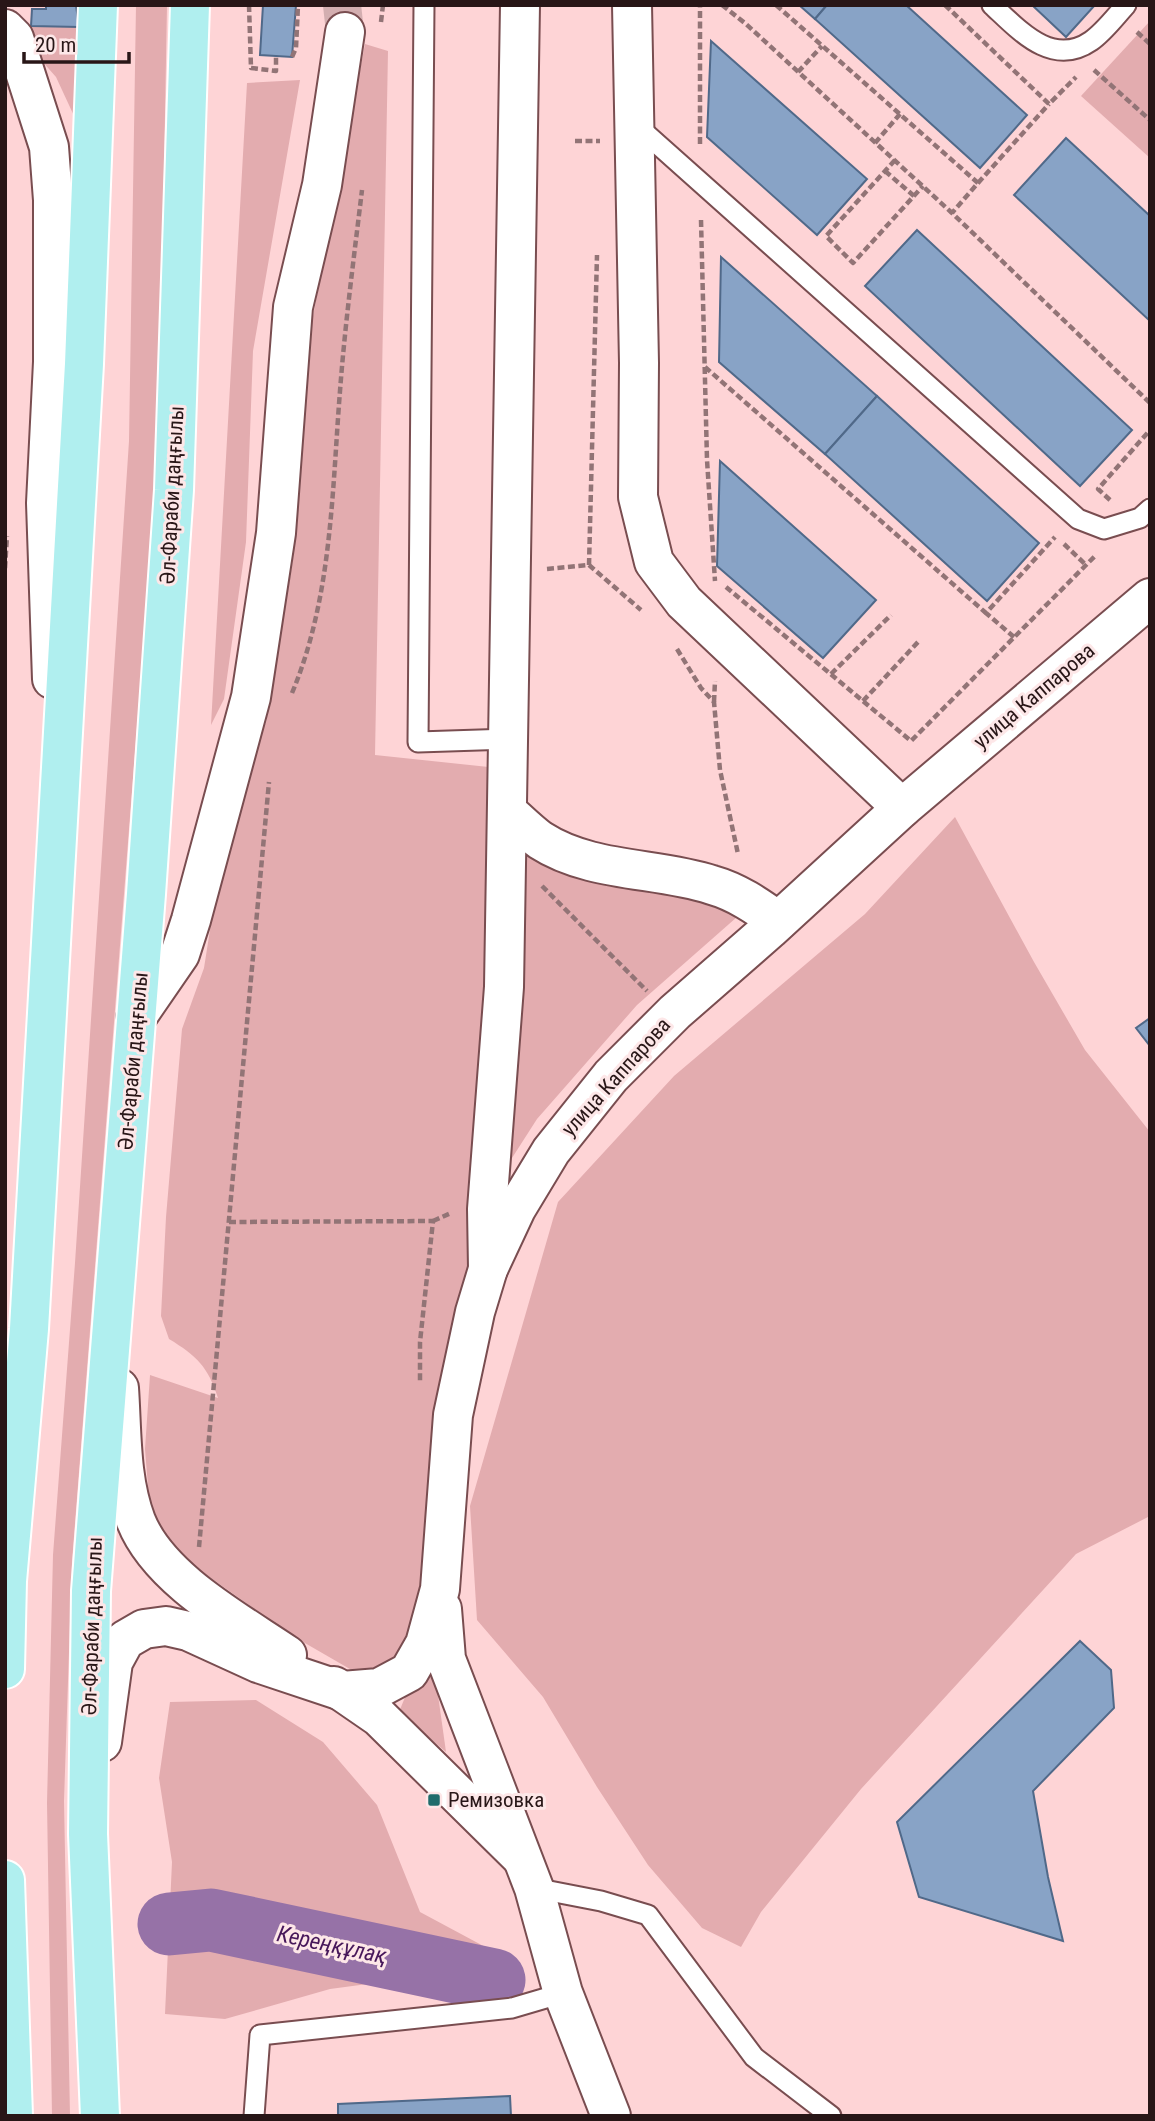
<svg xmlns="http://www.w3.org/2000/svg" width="1155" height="2121" font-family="'Roboto Condensed',sans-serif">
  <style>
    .green { fill: #e3acaf }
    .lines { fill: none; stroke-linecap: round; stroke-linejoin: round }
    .river { stroke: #9672a7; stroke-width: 63 }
    .building { fill: #88a3c6; stroke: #506989; stroke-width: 2 }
    .secondary-tunnel { stroke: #d3aeb0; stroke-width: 38; stroke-dasharray: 38 19; stroke-linecap: butt }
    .lane-casing { stroke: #794d50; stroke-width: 23 }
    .street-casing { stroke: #794d50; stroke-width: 42 }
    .secondary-casing { stroke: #794d50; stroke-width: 42 }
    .primary-casing { stroke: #fff; stroke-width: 42 }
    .path { stroke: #927476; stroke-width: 4.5; stroke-dasharray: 7 3.5; stroke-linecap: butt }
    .lane { stroke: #fff; stroke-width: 19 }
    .street { stroke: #fff; stroke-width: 38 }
    .secondary { stroke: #fff; stroke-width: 38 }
    .primary { stroke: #b0efef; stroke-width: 38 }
    .poi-dot { fill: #206c6c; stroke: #fde7e8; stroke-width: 2.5 }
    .labels { text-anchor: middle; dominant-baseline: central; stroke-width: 6; stroke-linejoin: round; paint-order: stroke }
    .street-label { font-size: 21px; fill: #281617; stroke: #fde7e8 }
    .poi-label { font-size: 21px; fill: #281617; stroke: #fde7e8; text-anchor: start }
    .water-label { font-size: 23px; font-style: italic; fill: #47175a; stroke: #fde7e8 }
  </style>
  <rect width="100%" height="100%" fill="#fed4d6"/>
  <!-- green -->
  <g class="green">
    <polygon points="136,5 167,5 159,444 72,1562 64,1801 70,2116 52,2116 47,1803 53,1555 75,1263 129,441"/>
    <polygon points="1150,21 1150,158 1081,96"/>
    <polygon points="44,25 79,27 75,118 56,77 34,52 31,26"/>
    <path d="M 365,44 L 388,51 L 375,755 L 498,768 L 504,986 L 425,1644 L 362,1676 L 291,1635 L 201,1571 L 173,1549 L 151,1524 L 145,1449 L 150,1375 L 218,1398 C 208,1367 197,1356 169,1339 L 161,1316 L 166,1217 L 182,1029 L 204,968 L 239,746 L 266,723 L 293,559 L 305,358 Z"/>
    <polygon points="300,80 253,351 246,542 224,699 211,725 247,83"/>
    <polygon points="955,817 1034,962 1085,1050 1150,1132 1150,1513 1148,1517 1076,1554 861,1789 761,1912 741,1947 702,1928 648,1865 597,1787 543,1697 477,1620 470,1506 558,1202 674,1076 865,914"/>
    <polygon points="520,853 600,884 705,899 737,917 637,1005 537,1119 498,1180"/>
    <polygon points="431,1664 437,1688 446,1752 399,1712 410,1685"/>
    <polygon points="256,1700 323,1742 377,1805 420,1912 517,1964 330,1989 225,2019 165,2014 172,1862 159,1778 170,1702"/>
  </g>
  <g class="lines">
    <!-- river -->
    <polyline class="river" points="169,1924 211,1920 494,1980"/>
  </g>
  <!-- building -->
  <g class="building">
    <polygon points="46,5 76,5 79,27 31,26 32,9 46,9"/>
    <polygon points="263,5 296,5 292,57 260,55"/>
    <polygon points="799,5 827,5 815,19"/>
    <polygon points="827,5 906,5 1027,115 980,168 815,19"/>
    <polygon points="1032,5 1095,5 1066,37"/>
    <polygon points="711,41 867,179 817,235 707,137"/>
    <polygon points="1066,138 1150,216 1150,321 1014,195"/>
    <polygon points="917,230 1132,430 1080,486 865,286"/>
    <polygon points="721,257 877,396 825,454 719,362"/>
    <polygon points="877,396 1039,543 987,601 825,454"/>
    <polygon points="720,461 876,600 823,658 717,566"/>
    <polygon points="1150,1018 1150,1046 1136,1028"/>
    <polygon points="1080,1641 1111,1670 1114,1708 1033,1791 1048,1877 1063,1941 919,1897 897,1822"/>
    <polygon points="510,2096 511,2116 338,2116 338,2104"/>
  </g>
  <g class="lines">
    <!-- secondary-tunnel -->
    <polyline class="secondary-tunnel" points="342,5 345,32"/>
    <!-- lane casing -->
    <g class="lane-casing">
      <g id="lane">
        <polyline points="424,5 418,742 510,739"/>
        <path d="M 992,5 C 1019,30 1052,68 1091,41 C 1104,32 1115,17 1126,5"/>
        <polyline points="635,124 1078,519 1104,529 1140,518 1150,509"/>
        <polyline points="534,1888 601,1901 648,1915 754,2057 831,2116"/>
        <polyline points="254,2116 260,2035 512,2008 563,1993"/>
      </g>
    </g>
    <!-- street casing -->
    <g class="street-casing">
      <g id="street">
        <polyline points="632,5 639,363 638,497 654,562 684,602 902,808"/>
        <path d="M 508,812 C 518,821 529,832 540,840 C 591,873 657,867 712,885 C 737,892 757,906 778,921"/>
        <polyline points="488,1269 487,1209 504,987 520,5"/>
      </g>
    </g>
    <!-- secondary casing -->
    <g class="secondary-casing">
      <g id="secondary">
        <polyline points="5,29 14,38 49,147 53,200 53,362 46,503 52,679"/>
        <polyline points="136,1018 180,954 191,920 251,697 276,533 293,307 322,185 345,32"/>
        <path d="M 119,1388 C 122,1431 120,1479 136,1521 C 159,1579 237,1621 287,1655"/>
        <polyline points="442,1609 446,1659 534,1888 563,1993 611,2116"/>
        <polyline points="334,1686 379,1717 520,1856"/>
        <polyline points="102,1742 113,1662 125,1640 144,1629 166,1626 188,1631 258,1663 342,1691 379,1688 409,1672 425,1644 440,1589 453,1415 475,1312 488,1269 516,1209 551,1151 611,1076 675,1012 770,929 902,808 1150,598"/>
      </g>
    </g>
    <!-- primary casing -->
    <g class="primary-casing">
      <g id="primary">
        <polyline points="5,1669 7,1581 29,1329 84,364 98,5"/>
        <polyline points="5,1880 13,2116"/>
        <polyline points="100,2116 88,1834 91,1591 146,894 174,490 190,5"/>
      </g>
    </g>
    <!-- path -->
    <g class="path">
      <polyline points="249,5 251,68 276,71 276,56"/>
      <polyline points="722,5 746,24 952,213 1150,403"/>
      <polyline points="776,5 978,183 952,213"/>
      <polyline points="945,5 1049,104 1076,77"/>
      <polyline points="381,22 383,5"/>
      <polyline points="1137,32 1150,44"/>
      <polyline points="292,57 296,48 298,5"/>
      <polyline points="1094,70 1150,120"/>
      <polyline points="798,72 822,46"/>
      <polyline points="575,141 600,141"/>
      <polyline points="875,143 900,114"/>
      <polyline points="700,144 700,5"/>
      <polyline points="895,160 826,236 853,263 923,186"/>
      <polyline points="885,171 914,196"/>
      <polyline points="978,183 1049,104"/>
      <polyline points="701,220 707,460 715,581"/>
      <polyline points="705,367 986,613"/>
      <polyline points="1110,500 1098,489 1150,430"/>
      <polyline points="1064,544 1086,565"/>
      <polyline points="589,565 597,255"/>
      <polyline points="5,568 7,536"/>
      <polyline points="547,569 589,565 641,610"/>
      <polyline points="726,587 911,741 1096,555"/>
      <polyline points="1014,637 986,613 1055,537"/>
      <polyline points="677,649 701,688 714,702 720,770 738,854"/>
      <polyline points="831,674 891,615"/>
      <path d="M 292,693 C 332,598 332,492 340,391 C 345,324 354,257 362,190"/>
      <polyline points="863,701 918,642"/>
      <polyline points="714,702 715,681"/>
      <polyline points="542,886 647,991"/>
      <polyline points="433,1221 451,1213"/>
      <polyline points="229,1222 433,1221 420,1342 420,1382"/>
      <polyline points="199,1547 269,782"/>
    </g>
    <!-- lane -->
    <use href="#lane" class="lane"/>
    <!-- street -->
    <use href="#street" class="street"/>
    <!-- secondary -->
    <use href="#secondary" class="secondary"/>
    <!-- primary -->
    <use href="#primary" class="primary"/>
  </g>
  <!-- markers -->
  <rect class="poi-dot" x="427" y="1793" width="14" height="14" rx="3.5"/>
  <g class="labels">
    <!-- street labels -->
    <g class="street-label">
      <text transform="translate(172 495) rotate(-87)">Әл-Фараби даңғылы</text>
      <text transform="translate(1034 696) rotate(-40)">улица Каппарова</text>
      <text transform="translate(133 1061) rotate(-85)">Әл-Фараби даңғылы</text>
      <text transform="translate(616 1077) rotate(-48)">улица Каппарова</text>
      <text transform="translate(92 1626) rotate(-88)">Әл-Фараби даңғылы</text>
    </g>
    <!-- poi labels -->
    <g class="poi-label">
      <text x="448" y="1800">Ремизовка</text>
    </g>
    <!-- water labels -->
    <g class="water-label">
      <text transform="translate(332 1945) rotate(12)">Кереңқұлақ</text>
    </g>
  </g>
  <!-- border -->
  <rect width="1155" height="2121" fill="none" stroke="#281617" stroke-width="14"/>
  <!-- scale -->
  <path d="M24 52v10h105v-10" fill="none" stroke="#281617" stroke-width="3.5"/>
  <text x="35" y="52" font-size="21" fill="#281617" stroke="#fde7e8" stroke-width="5" paint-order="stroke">20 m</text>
</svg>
